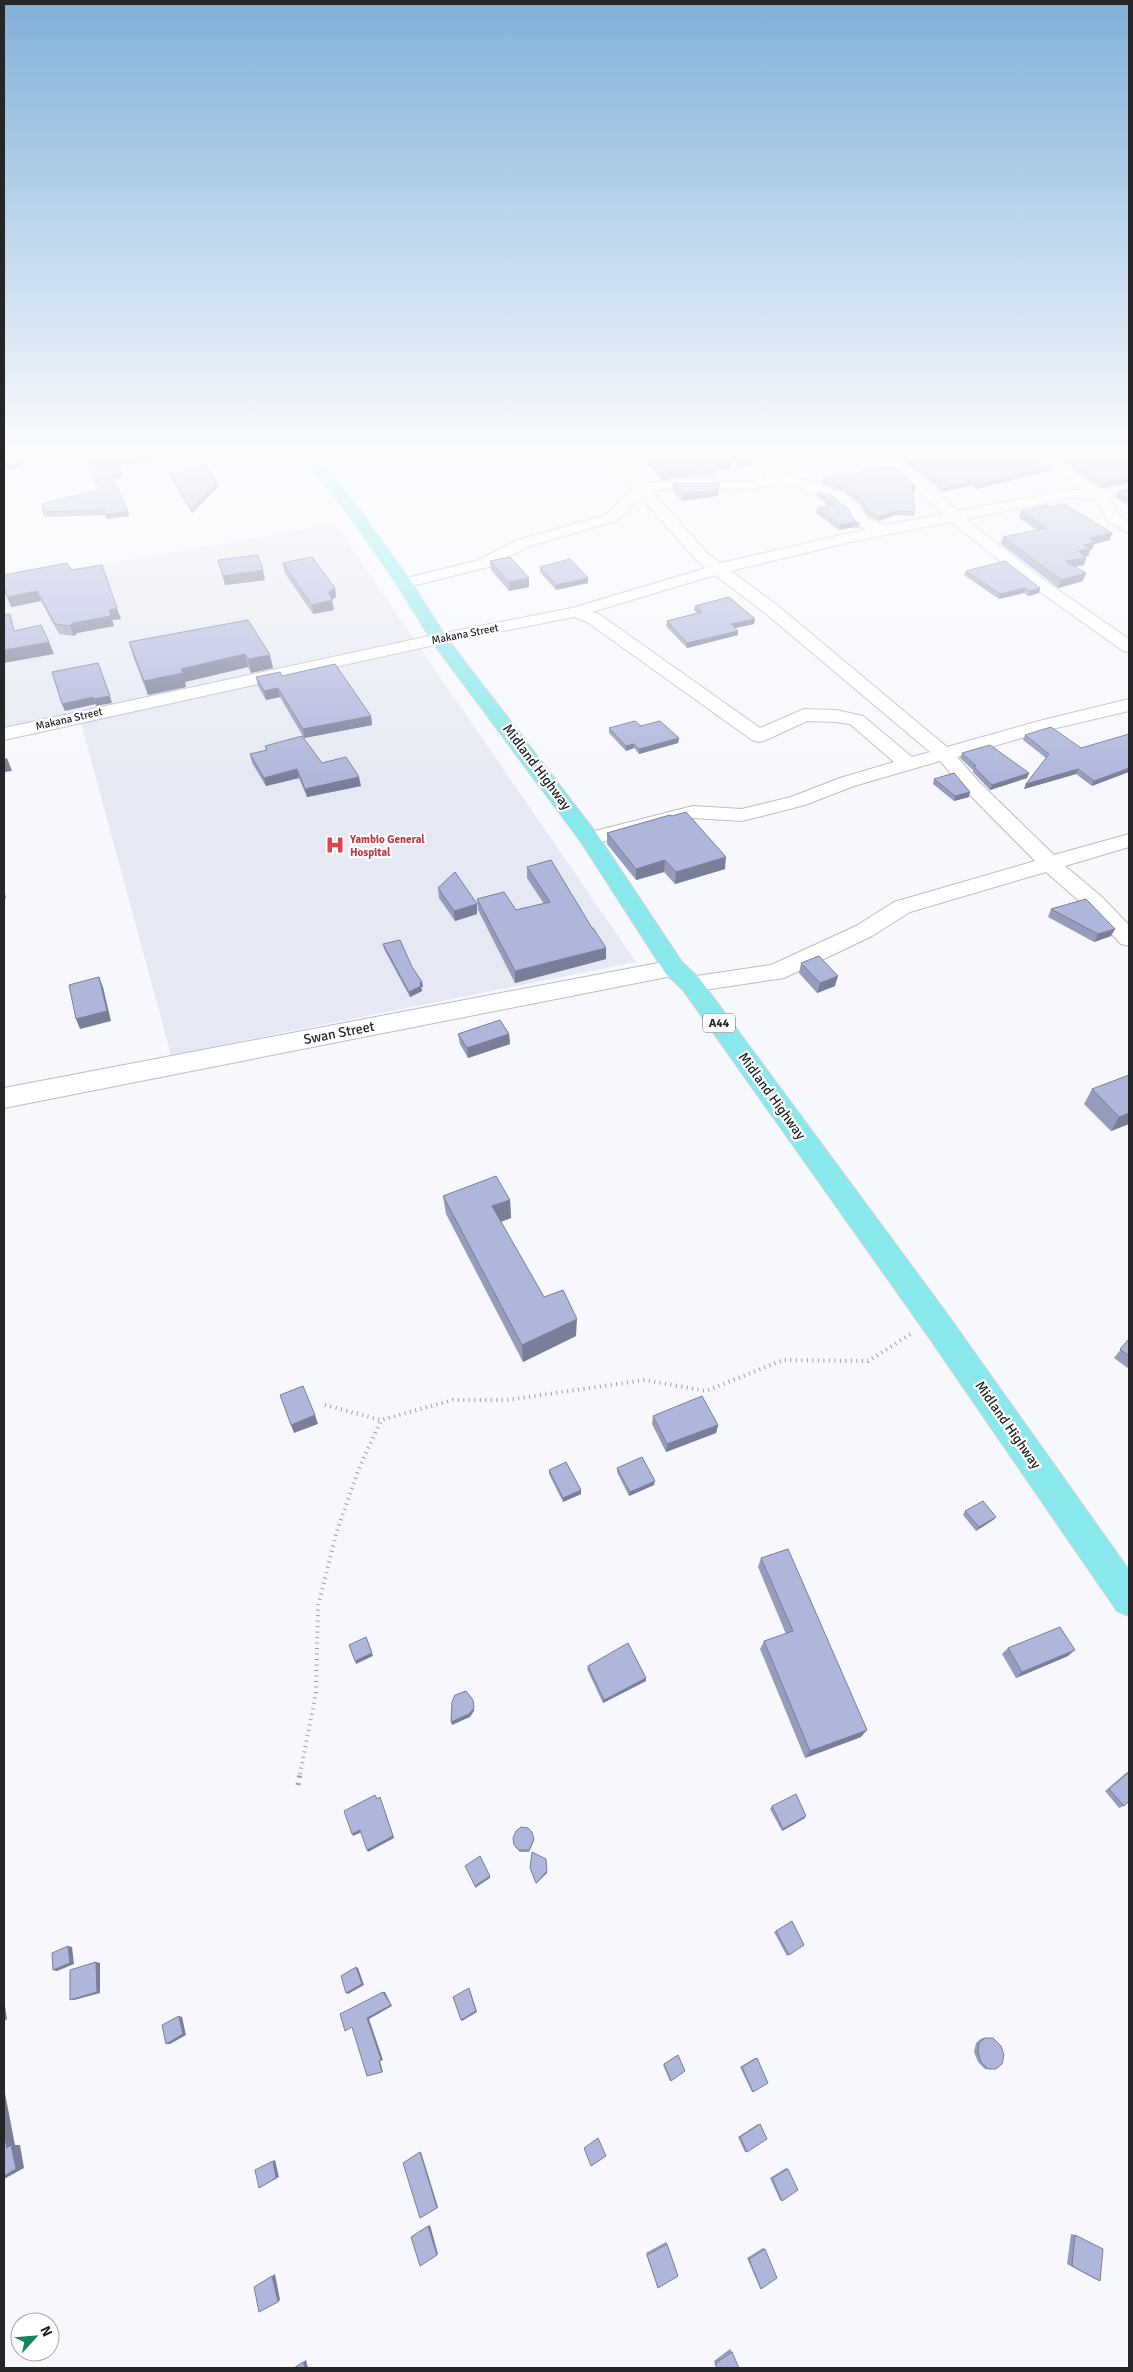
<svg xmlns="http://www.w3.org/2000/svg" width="1133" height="2372" font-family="Signika,sans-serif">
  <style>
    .built { fill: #e6e9f3 }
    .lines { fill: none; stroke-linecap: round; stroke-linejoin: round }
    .minor-casing { stroke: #bcbdc1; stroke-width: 2 }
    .major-casing { stroke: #d3d4d4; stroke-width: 2 }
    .path-far1 { stroke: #9e9fa2; stroke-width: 4; stroke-dasharray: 1 4.5; stroke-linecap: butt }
    .path { stroke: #9e9fa2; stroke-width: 5; stroke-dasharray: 2 5.5; stroke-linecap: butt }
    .minor { fill: #fff; fill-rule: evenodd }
    .major { fill: #89e8eb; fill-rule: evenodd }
    .wall { fill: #969dbc }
    .shaded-wall { fill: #7a7f99 }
    .building { fill: #aeb6db; stroke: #7a7f99 }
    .labels { text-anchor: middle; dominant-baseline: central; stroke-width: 4.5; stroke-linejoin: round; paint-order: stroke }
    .far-street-label { font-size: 11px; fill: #252627; stroke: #fff }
    .far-health-label { font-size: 11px; font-weight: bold; fill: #be3a42; stroke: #fff; text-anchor: start }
    .shield { fill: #fff; stroke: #666768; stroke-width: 1 }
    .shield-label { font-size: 12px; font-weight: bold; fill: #252627 }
    .street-label { font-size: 14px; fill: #252627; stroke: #fff }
  </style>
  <rect width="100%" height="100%" fill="#f7f8fd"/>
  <!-- built -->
  <polygon class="built" points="335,524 636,962 171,1055 78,712 4,729 4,581"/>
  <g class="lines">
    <!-- minor casing -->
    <g class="minor-casing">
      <g id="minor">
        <polygon points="46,451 80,451 73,455 4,465 4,457"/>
        <path d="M 601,451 L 615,451 L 645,483 L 690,479 L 752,482 L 768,477 L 738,451 L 753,451 L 784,474 L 843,492 L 861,507 L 867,519 L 886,525 L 943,514 L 874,451 L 889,451 L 915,471 L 957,511 L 1069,490 L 1082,490 L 1028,451 L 1044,451 L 1101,490 L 1129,484 L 1129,492 L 1108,497 L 1120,516 L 1129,522 L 1129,533 L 1109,522 L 1094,499 L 1069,498 L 966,519 L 1044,580 L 1129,639 L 1129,652 L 1123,651 L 1032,586 L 951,522 L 855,541 L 731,571 L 777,605 L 947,747 L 1039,721 L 1129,699 L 1129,711 L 1052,729 L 957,757 L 980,783 L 1054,855 L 1129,834 L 1129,847 L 1065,866 L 1102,897 L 1129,925 L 1129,946 L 1121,944 L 1086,907 L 1046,872 L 910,912 L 872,936 L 784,978 L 691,992 L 683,990 L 679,984 L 683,978 L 771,965 L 856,926 L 894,902 L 1035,861 L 966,791 L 940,761 L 854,786 L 805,805 L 742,821 L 693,818 L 590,845 L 583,844 L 579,839 L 583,834 L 693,806 L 742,809 L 791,797 L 840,778 L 894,762 L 850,724 L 836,722 L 807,721 L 766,740 L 759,742 L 752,740 L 587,622 L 574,617 L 439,644 L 4,740 L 4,728 L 439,634 L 572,608 L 706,568 L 696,560 L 641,497 L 616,521 L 530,546 L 488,567 L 404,588 L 398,586 L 396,583 L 398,580 L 476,561 L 518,540 L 606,515 L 633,488 ZM 779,482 L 832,499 L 849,512 L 856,525 L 867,529 L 721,563 L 708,554 L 652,491 L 690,487 L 753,490 ZM 715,575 L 765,613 L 930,752 L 912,757 L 863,716 L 836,710 L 804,709 L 760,728 L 599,614 L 592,612 Z"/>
        <polygon points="674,960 682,962 686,968 682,974 4,1108 4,1088"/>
      </g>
    </g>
    <!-- major casing -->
    <g class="major-casing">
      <polygon id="major" points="298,451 312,451 358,508 412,583 446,637 597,834 682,962 699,978 945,1311 1129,1570 1129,1616 1117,1611 923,1329 683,990 666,974 581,842 433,643 396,583 348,514"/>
    </g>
    <!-- path-far1 -->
    <g class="path-far1">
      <polyline points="325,1405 381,1420 453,1400 507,1400 645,1380 706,1391 783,1360 868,1361 914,1332"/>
      <polyline points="300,1774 316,1693 318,1606 336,1534 358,1471 381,1420"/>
    </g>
    <!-- path -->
    <polyline class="path" points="298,1785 300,1773"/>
    <!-- minor -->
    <use href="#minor" class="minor"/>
    <!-- major -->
    <use href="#major" class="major"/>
  </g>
  <!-- wall -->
  <g class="wall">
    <polygon points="87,451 164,455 165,459 118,465 123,477 113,479 128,511 129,516 107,519 105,515 44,517 43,512 100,490 96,484"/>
    <polygon points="520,451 566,451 527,458"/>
    <polygon points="666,451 722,451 732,460 731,468 715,471 715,478 690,477 662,480 647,463 647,455 667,452"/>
    <polygon points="727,451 742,451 751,464 737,467"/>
    <polygon points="756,451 800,451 800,455 769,461"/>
    <polygon points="894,451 1031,451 1052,470 976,489 972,485 943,492 894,452"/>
    <polygon points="1047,451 1129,451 1101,488"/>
    <polygon points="22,460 23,466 10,470 5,467 4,462"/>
    <polygon points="198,469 217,483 218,487 192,513 171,478 170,474"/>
    <polygon points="822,479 916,487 915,491 912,492 915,512 914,516 895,515 879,521 868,517 862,506 844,491 822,484"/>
    <polygon points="673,483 718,496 682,501 672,491"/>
    <polygon points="1129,489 1129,506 1115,497 1117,492"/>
    <polygon points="818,492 855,521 860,524 859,528 854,527 839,530 816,513 817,508 829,506 817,496"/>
    <polygon points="1021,511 1110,540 1094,544 1092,549 1090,550 1088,556 1085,557 1086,558 1084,565 1075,567 1083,581 1058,588 1001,544 1003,537 1037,530 1019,518"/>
    <polygon points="218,560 265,580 225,585"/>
    <polygon points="490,561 529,587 509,591 491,570"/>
    <polygon points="283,563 335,588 336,597 332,600 334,610 313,614 284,572"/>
    <polygon points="540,567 588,583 556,590 540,572"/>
    <polygon points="72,570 121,619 112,620 114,626 77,633 74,636 59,634 41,601 11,607"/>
    <polygon points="966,571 1040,588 1039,593 1028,596 1024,593 999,599 964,575"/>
    <polygon points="695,606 754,624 735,628 738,631 738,635 687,648 666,626 667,621 697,613 694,610"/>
    <polygon points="248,620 273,668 251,673 248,667 185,682 186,687 148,695 133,656 129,642"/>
    <polygon points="282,676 371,716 372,725 304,738 280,697 266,700 258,686 256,677"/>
    <polygon points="641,726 679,738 678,743 639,754 634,748 626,751 609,733 609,728"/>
    <polygon points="1129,734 1092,786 1076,774 1024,789 1026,784 1046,758 1023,740 1025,735 1081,748"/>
    <polygon points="265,746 322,763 361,786 307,797 299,778 266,786 252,763 250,754 266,750"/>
    <polygon points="962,753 1027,778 990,790 973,772 973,770 960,758"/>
    <polygon points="934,779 969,797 954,801 933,784"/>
    <polygon points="672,816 725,869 675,884 664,872 636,880 607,844 607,833"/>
    <polygon points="527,867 592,928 606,948 606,959 515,983 478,910 477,899 516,910 544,904 527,878"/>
    <polygon points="438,888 477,904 477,914 455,921 439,898"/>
    <polygon points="1051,909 1111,936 1094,942 1048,917"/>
    <polygon points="383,944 412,967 422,982 423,987 421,987 422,991 410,997 384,949"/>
    <polygon points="801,963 835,986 817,993 799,973"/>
    <polygon points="458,1034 509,1034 510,1044 468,1058 460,1044"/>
    <polygon points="1092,1089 1129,1124 1111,1131 1084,1104"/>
    <polygon points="443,1196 510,1200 511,1218 501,1222 544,1297 576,1336 523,1362 446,1214"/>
    <polygon points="1129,1339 1129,1369 1114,1358"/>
    <polygon points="653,1416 718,1425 716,1433 666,1452 652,1424"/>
    <polygon points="617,1468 654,1485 629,1496 617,1472"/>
    <polygon points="549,1470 581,1494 563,1502 549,1474"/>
    <polygon points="965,1511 996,1517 993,1520 976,1531 963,1515"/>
    <polygon points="761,1558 861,1737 805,1758 760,1649 764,1641 786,1634 758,1567"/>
    <polygon points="1008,1648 1068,1656 1016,1678 1002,1654"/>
    <polygon points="588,1666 646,1678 646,1681 603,1703 587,1669"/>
    <polygon points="1129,1771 1124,1806 1119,1808 1105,1791 1126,1773"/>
    <polygon points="772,1806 805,1818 782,1831 770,1809"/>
    <polygon points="513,1838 534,1841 529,1852 520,1852 515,1847"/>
    <polygon points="792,1921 804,1945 787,1956 774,1932"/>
    <polygon points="982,2038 985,2038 996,2069 985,2069 978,2062 974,2052 976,2043"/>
    <polygon points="678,2055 671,2081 670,2081 663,2065"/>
    <polygon points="755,2058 757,2058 753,2092 752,2092 740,2067"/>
    <polygon points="758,2124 760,2124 747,2152 745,2152 738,2137"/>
    <polygon points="786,2168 788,2169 782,2201 780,2200 770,2178"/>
    <polygon points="1071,2234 1075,2235 1100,2281 1095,2279 1067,2264"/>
    <polygon points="666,2242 667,2244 658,2288 646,2253"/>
    <polygon points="763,2248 765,2249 761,2289 760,2288 747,2258"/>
    <polygon points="730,2349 732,2352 717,2368 714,2361"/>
  </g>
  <!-- shaded-wall -->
  <g class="shaded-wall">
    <polygon points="4,451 24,451 24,452 4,456"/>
    <polygon points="527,451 566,451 527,458"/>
    <polygon points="793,451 800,451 800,455 769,461 770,455"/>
    <polygon points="164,455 165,459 117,465 116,460"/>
    <polygon points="751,459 751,464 737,467 738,461"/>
    <polygon points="22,460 23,466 10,470 9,466"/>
    <polygon points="732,460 731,468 715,471 714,464"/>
    <polygon points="1053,466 1052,470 976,489 978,484"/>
    <polygon points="691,469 690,477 662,480 663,471"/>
    <polygon points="121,472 123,477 112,479 111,474"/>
    <polygon points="1129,478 1129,483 1101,488 1103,483"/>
    <polygon points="973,481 972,485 943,492 944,488"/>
    <polygon points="217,483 218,487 192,513 191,509"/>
    <polygon points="912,487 916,487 915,491 911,492"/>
    <polygon points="719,489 718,496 682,501 683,494"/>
    <polygon points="128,511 129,516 107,519 106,515"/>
    <polygon points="896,511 895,515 879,521 880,516"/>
    <polygon points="855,522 854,527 839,530 840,525"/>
    <polygon points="1112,533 1110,540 1094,544 1092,549 1090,550 1088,556 1076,558 1078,551 1089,538"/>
    <polygon points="1086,558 1084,565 1062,568 1065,561"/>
    <polygon points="263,570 265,580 225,585 223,576"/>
    <polygon points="1086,573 1083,581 1058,588 1061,580"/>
    <polygon points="529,578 529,587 509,591 509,582"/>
    <polygon points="588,578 588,583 556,590 556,585"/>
    <polygon points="335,588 336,597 331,601 332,600 334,610 313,614 312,605"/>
    <polygon points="1025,588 1024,593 999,599 1000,594"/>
    <polygon points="1040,588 1039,593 1028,596 1030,591"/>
    <polygon points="37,591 41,601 11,607 7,597"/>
    <polygon points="117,608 121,619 112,620 114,626 77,633 74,636 70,626 73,623 109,610"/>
    <polygon points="755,619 754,624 730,629 731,624"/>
    <polygon points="738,631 738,635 687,648 687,643"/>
    <polygon points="49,642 54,654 4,663 4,650"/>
    <polygon points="245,654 248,667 185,682 186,687 148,695 144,681 181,669"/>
    <polygon points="270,655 273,668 251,673 248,659"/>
    <polygon points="278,688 280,697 266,700 264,691"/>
    <polygon points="110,696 112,703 96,706 94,699"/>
    <polygon points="93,697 96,704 65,711 62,704"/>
    <polygon points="371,716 372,725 304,738 303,729"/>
    <polygon points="679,738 678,743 639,754 639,749"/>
    <polygon points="634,744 634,748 626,751 626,746"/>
    <polygon points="7,758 12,771 4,772 4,759"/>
    <polygon points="1129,768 1129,772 1092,786 1094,781"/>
    <polygon points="297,769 299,778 266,786 264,778"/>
    <polygon points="1078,769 1076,774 1024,789 1026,784"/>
    <polygon points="1029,773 1027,778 990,790 992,785"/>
    <polygon points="359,777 361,786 307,797 305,789"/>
    <polygon points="970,792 969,797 954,801 955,796"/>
    <polygon points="726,857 725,869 675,884 676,872"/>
    <polygon points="665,860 664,872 636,880 636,869"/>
    <polygon points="4,889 6,898 4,899"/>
    <polygon points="477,904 477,914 455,921 454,911"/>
    <polygon points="1115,929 1111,936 1094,942 1098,934"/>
    <polygon points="606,948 606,959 515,983 515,971"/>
    <polygon points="838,976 835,986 817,993 820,983"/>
    <polygon points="99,977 103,987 111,1021 80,1029 76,1019"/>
    <polygon points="422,982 423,987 421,987 422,991 410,997 409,992 420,983"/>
    <polygon points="509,1034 510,1044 468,1058 467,1048"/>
    <polygon points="1129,1113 1129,1124 1111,1131 1119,1117"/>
    <polygon points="510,1200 511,1218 494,1224 492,1206"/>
    <polygon points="577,1319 576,1336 523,1362 522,1345"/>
    <polygon points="315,1415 318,1424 294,1433 291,1425"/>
    <polygon points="718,1425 716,1433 666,1452 667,1444"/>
    <polygon points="655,1481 654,1485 629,1496 630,1492"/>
    <polygon points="581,1490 581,1494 563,1502 563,1498"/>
    <polygon points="996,1517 993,1520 976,1531 979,1527"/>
    <polygon points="366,1637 373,1656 356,1664 355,1661"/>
    <polygon points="1075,1650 1068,1656 1016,1678 1022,1672"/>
    <polygon points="646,1678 646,1681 603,1703 604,1700"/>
    <polygon points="473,1700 474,1711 470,1717 452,1725 451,1722"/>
    <polygon points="867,1730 861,1737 805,1758 810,1751"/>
    <polygon points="380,1797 394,1838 368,1852 367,1850"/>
    <polygon points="806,1816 805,1818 782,1831 783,1829"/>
    <polygon points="360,1830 362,1832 353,1836 352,1834"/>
    <polygon points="547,1871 547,1873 536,1884 536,1883"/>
    <polygon points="490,1876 490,1878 475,1888 475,1886"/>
    <polygon points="68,1946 72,1947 74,1964 57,1971 53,1970"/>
    <polygon points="96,1962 100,1963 100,1993 74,2000 70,2000"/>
    <polygon points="356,1967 358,1968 364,1985 348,1994 346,1993"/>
    <polygon points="469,1988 477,2012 462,2021 461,2020"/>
    <polygon points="383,1992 385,1992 392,2006 369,2019 383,2060 380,2061 383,2072 367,2076 367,2018"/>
    <polygon points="4,2000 7,2019 4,2021"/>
    <polygon points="179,2016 182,2017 186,2035 170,2044 166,2044"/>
    <polygon points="4,2088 15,2145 20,2145 24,2168 4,2179 7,2148 4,2133"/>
    <polygon points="420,2152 421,2152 438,2207 437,2208"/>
    <polygon points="275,2160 279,2177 259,2188 273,2161"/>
    <polygon points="430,2225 438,2254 437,2255 428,2226"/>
    <polygon points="275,2274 280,2300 278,2302 272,2276"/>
    <polygon points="306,2360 308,2368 305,2368 303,2362"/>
  </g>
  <!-- building -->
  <g class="building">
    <polygon points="87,451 162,451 164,455 116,460 121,472 111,474 128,511 106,515 104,510 43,512 42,504 102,489 94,480"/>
    <polygon points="673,451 722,451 732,460 714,464 715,470 691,469 663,471 647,455"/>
    <polygon points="731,451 742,451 751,459 738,461"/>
    <polygon points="764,451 793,451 770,455"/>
    <polygon points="898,451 1031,451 1053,466 978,484 973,481 944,488"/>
    <polygon points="1056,451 1129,451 1129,478 1103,483"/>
    <polygon points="22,460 22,462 9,466 4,462"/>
    <polygon points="205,462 217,483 191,509 170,474 198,469"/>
    <polygon points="894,466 916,487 912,487 915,512 896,511 880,516 869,513 863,501 845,486 822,479"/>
    <polygon points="673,483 718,483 719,489 683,494"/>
    <polygon points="1129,489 1129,499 1117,492"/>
    <polygon points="818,492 832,496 848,509 855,521 860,524 855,522 840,525 817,508 834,504"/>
    <polygon points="1064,504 1112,533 1089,538 1095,542 1084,545 1090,549 1078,551 1086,558 1065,561 1086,573 1061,580 1003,537 1047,528 1021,511 1047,505 1050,507"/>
    <polygon points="258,555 263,570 223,576 218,560"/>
    <polygon points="312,557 335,588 328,592 332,600 312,605 283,563"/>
    <polygon points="510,557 529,578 509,582 490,561"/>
    <polygon points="570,559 588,578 556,585 540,567"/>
    <polygon points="1005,561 1040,588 1030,591 1025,588 1000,594 966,571"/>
    <polygon points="67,563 72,570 102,565 117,608 109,610 111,616 73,623 70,626 55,624 37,591 7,597 4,588 4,575"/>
    <polygon points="729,597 755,619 731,624 738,631 687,643 667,621 702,612 695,606"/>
    <polygon points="10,614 14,631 41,625 49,642 4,650 4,615"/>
    <polygon points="248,620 270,655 248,659 245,654 181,669 183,673 144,681 129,642"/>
    <polygon points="98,663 110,696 94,699 93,697 62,704 52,672"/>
    <polygon points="335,664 371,716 303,729 278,688 264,691 256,677 280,672 282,676"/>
    <polygon points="635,721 641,726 660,721 679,738 639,749 634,744 626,746 609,728"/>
    <polygon points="1051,727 1081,748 1129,734 1129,768 1094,781 1078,769 1026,784 1049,754 1025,735"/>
    <polygon points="302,736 322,763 346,757 359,777 305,789 297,769 264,778 250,754 267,750 265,746"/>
    <polygon points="990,745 1029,773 992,785 974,767 976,766 962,753"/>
    <polygon points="954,773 970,792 955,796 934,779"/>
    <polygon points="686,812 726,857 676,872 665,860 636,869 607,833 670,815 672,816"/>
    <polygon points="551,860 592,928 593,928 606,948 515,971 477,899 504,892 516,910 550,902 527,867"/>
    <polygon points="455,872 477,904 454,911 438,888"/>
    <polygon points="1086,899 1115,929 1098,934 1051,909"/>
    <polygon points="400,940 412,967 422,982 420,983 421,986 409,992 383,944"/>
    <polygon points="819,956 838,976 820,983 801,963"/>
    <polygon points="99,977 107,1011 76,1019 69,985"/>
    <polygon points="500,1020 509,1034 467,1048 458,1034"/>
    <polygon points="1129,1075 1129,1113 1119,1117 1092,1089"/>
    <polygon points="496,1176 510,1200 492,1206 544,1297 563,1290 577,1319 522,1345 443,1196"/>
    <polygon points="1129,1339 1129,1356 1120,1349"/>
    <polygon points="303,1386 315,1415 291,1425 280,1395"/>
    <polygon points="702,1396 718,1425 667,1444 653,1416"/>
    <polygon points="642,1457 655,1481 630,1492 617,1468"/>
    <polygon points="566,1462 581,1490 563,1498 549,1470"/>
    <polygon points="983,1501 996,1517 979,1527 965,1511"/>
    <polygon points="788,1549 867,1730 810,1751 764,1641 793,1631 761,1558"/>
    <polygon points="1060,1627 1075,1650 1022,1672 1008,1648"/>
    <polygon points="366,1637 372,1653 355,1661 349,1645"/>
    <polygon points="628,1643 646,1678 604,1700 588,1666"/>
    <polygon points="466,1691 473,1700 474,1708 469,1714 451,1722 452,1702 455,1695"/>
    <polygon points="1129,1772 1129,1801 1124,1806 1109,1789"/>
    <polygon points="796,1794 806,1816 783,1829 772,1806"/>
    <polygon points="375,1795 377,1799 380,1797 393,1836 367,1850 360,1830 352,1834 344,1811"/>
    <polygon points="521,1827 528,1828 532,1832 534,1839 529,1850 519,1850 514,1845 513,1838 516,1831"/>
    <polygon points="532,1852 546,1859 547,1871 536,1883 530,1868"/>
    <polygon points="480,1856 490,1876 475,1886 465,1866"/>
    <polygon points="792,1921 804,1945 789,1955 776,1931"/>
    <polygon points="68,1946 70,1963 53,1970 52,1953"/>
    <polygon points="96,1962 97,1992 70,2000 70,1970"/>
    <polygon points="356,1967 362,1984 346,1993 341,1976"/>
    <polygon points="469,1988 476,2011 461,2020 453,1997"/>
    <polygon points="383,1992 391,2005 367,2018 381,2059 379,2061 382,2072 367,2076 352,2027 345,2031 340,2014"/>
    <polygon points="179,2016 183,2034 166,2044 162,2025"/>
    <polygon points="985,2038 993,2038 1001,2046 1004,2055 1002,2064 996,2069 988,2069 981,2062 978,2052 979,2043"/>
    <polygon points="678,2055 685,2071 671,2081 664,2064"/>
    <polygon points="757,2058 768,2083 753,2092 742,2067"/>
    <polygon points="760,2124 767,2139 747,2152 740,2137"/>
    <polygon points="4,2133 7,2148 11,2145 16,2169 4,2176"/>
    <polygon points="598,2138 606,2156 591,2166 584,2148"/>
    <polygon points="420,2152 437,2208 420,2218 403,2163"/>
    <polygon points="273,2161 276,2178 259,2188 255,2170"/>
    <polygon points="788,2169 798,2190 782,2201 772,2178"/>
    <polygon points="428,2226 437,2255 420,2266 411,2237"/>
    <polygon points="1075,2235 1103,2249 1100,2281 1072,2266"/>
    <polygon points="667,2244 678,2276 658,2288 647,2255"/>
    <polygon points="765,2249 777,2278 761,2289 749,2259"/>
    <polygon points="272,2276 278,2302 259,2312 254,2287"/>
    <polygon points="732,2352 739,2368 717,2368 715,2364"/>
    <polygon points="303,2362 305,2368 294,2368"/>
  </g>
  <!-- sky -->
  <linearGradient id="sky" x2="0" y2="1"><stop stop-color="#81b0d8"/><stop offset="0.58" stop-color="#fbfcfe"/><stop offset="1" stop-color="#fbfcfe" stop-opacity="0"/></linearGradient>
  <rect width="1133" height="783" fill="url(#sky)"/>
  <!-- icons -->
  <defs>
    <g id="hospital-bare" transform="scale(1.5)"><path d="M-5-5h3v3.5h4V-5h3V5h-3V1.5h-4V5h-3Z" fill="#e0444e" stroke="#fff" stroke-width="2.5" paint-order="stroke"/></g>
  </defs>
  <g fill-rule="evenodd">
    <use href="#hospital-bare" x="335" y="845"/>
  </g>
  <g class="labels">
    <!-- far-street labels -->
    <g class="far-street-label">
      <text transform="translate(465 634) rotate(-11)">Makana Street</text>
      <text transform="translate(69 719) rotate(-13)">Makana Street</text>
    </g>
    <!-- far-health labels -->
    <g class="far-health-label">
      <text x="350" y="839">Yambio General<tspan x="350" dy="13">Hospital</tspan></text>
    </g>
    <!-- shield labels -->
    <rect class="shield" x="703" y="1013.5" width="32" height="19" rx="4"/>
    <g class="shield-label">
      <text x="719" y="1023">A44</text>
    </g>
    <!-- street labels -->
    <g class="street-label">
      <text transform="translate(537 767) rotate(53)">Midland Highway</text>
      <text transform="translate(339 1033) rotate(-11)">Swan Street</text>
      <text transform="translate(772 1096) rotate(54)">Midland Highway</text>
      <text transform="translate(1008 1425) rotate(55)">Midland Highway</text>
    </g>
  </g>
  <!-- border -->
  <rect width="1133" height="2372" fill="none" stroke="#252627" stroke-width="10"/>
  <!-- north arrow -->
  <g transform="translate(35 2337) rotate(64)"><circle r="24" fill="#ffffff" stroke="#a8a8a9"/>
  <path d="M0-4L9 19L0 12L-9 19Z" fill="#17835f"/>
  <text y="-8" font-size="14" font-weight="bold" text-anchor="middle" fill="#252627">N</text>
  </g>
</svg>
